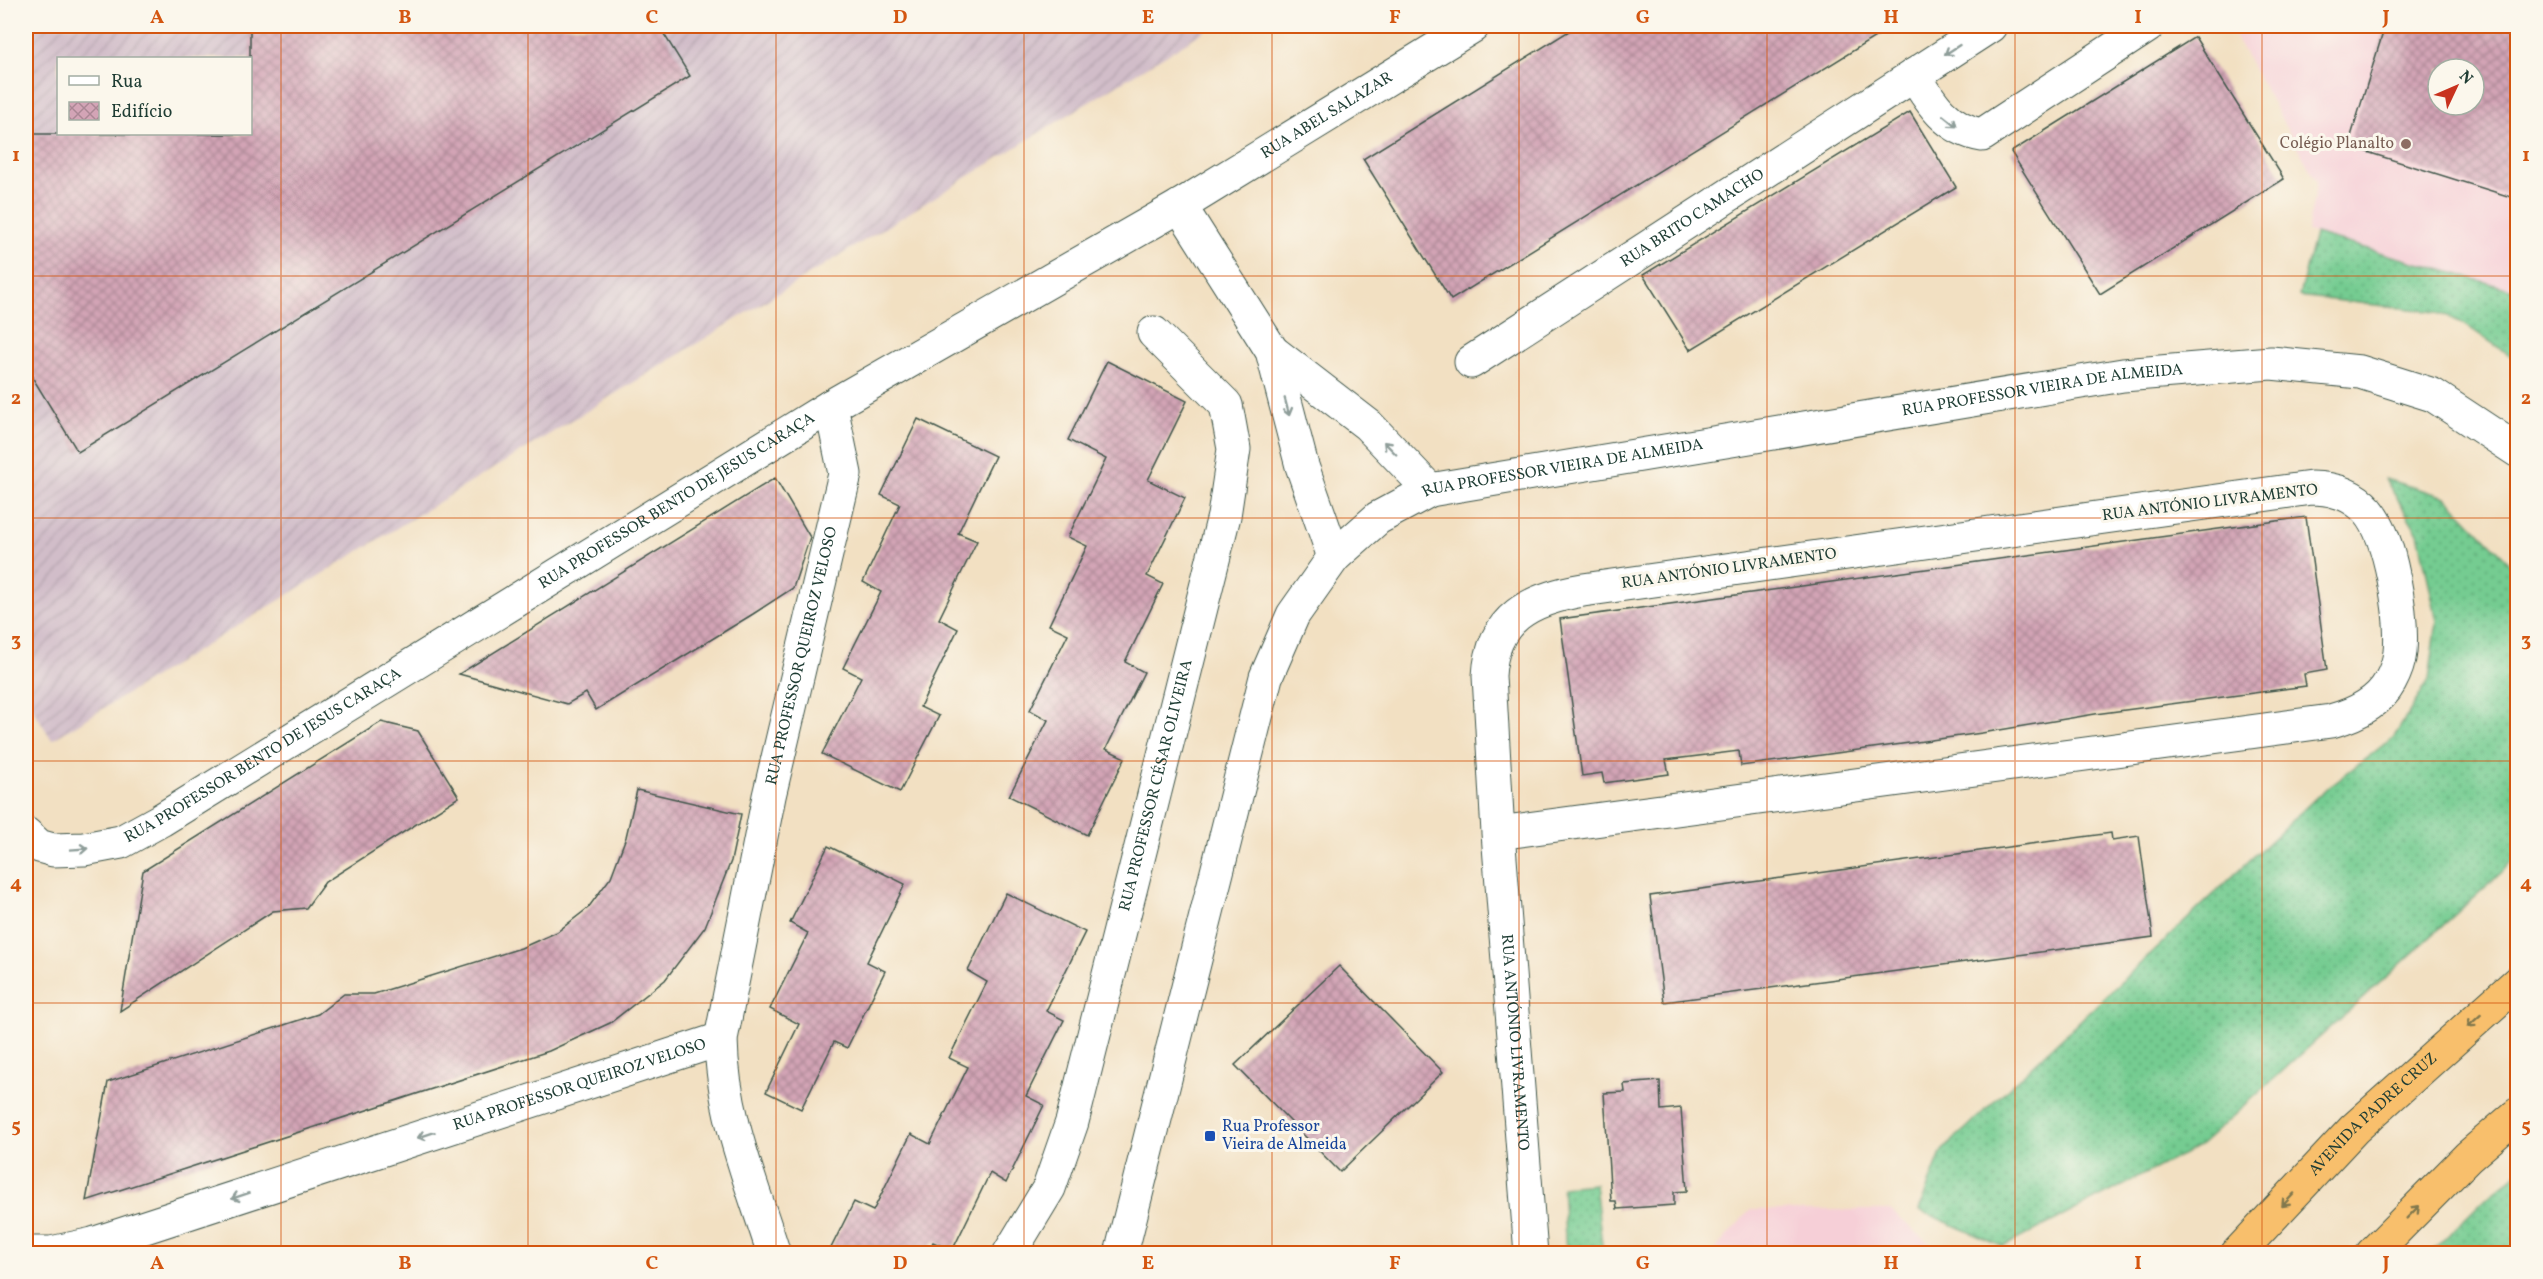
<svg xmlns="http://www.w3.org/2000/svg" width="2543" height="1279" font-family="Vollkorn,serif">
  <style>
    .built { fill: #f6cfd7; fill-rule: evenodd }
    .industrial { fill: url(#industrial-furrows); fill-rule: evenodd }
    .grass { fill: url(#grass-dots); stroke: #4a8462; stroke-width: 1.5 }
    .building { fill: url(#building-cross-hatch); fill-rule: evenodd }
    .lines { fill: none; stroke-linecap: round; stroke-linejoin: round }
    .minor-casing { stroke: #3f5549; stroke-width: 35 }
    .highway-casing { stroke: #3f5549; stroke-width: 35 }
    .minor { stroke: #fff; stroke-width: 33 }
    .highway { stroke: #f8bf6c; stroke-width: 33 }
    .oneway { stroke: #8f9e9a }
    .oneway2 { stroke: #81784d }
    .grid { fill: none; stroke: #d45610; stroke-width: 1.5; stroke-opacity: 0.55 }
    .education-dot { fill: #8d6e63; stroke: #fbf7ec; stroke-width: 2 }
    .transit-dot { fill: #1a4fb4; stroke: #fbf7ec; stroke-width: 2 }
    .labels { text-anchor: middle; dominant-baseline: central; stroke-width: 6; stroke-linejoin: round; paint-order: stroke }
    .street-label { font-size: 16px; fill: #1f3d34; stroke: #fbf7ec }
    .education-label { font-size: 16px; fill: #785e54; stroke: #fbf7ec; text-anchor: end }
    .transit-label { font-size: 16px; fill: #164399; stroke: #fbf7ec; text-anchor: start }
    .neatline { fill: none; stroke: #d45610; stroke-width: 2 }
    .grid-label { font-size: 20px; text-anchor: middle; font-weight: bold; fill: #d45610 }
  </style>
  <defs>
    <pattern id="industrial-furrows" width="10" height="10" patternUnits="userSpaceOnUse" patternTransform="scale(1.5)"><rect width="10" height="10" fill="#d1bdc9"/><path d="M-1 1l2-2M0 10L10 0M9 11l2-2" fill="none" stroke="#b3a3ad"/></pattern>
    <pattern id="grass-dots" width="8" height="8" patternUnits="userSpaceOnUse" patternTransform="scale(1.5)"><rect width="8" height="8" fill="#74cc91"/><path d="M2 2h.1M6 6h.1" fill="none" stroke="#5fa777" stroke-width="1.8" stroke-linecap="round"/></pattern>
    <pattern id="building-cross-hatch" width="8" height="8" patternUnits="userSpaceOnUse" patternTransform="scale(1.5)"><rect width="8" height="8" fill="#d3a4b6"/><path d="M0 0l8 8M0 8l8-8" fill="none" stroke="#ab8795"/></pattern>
  </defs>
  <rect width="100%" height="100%" fill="#fbf7ec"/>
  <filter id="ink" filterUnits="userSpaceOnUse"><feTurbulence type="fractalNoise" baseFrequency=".0167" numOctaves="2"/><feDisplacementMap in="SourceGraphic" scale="12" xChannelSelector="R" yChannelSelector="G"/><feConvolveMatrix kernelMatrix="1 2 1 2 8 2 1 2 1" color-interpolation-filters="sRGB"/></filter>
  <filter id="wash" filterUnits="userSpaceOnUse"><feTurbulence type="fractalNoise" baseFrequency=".008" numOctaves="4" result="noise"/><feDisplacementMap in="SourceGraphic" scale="24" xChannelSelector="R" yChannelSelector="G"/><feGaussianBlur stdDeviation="1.35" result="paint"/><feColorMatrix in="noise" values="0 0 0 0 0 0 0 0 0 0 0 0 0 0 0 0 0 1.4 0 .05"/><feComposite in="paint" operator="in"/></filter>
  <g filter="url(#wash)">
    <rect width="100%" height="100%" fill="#f2e0c2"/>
    <!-- built -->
    <g class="built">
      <path d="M 2239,26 L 2517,26 L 2517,291 L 2307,232 L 2317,182 L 2232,31 ZM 2438,69 L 2474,69 L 2474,105 L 2438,105 Z"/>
      <polygon points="1750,1210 1890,1210 1941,1253 1712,1253"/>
    </g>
    <!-- industrial -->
    <path class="industrial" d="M 26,26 L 1213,26 L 52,740 L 26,698 ZM 58,58 L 250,58 L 250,134 L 58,134 Z"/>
    <!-- grass -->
    <g class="grass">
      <polygon points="2315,234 2517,291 2517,360 2464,324 2436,312 2299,296"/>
      <polygon points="2385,479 2446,497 2507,560 2517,580 2517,855 2502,872 2201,1145 2003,1247 1919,1210 1942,1151 2322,792 2394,737 2429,680 2437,621 2418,533"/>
      <polygon points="2517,1174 2517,1253 2430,1253 2486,1198"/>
      <polygon points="1595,1184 1603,1253 1566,1253 1562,1187"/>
    </g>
    <g id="blocks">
      <!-- building -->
      <g class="building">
        <polygon points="250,26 659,26 690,76 78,452 26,367 26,134 250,134"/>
        <polygon points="1577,26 1893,26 1451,300 1363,159"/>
        <path d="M 2385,26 L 2517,26 L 2517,199 L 2348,146 ZM 2438,69 L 2474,69 L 2474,105 L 2438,105 Z"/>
        <polygon points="2195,37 2284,179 2100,294 2011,152"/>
        <polygon points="1910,112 1956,187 1690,350 1643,275"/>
        <polygon points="1107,361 1187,401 1148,480 1185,498 1147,576 1163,584 1125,662 1144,672 1106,749 1125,758 1087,835 1009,796 1048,720 1030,710 1068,634 1049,625 1087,546 1068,537 1106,459 1068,440"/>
        <polygon points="918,419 995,456 958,533 977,541 939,619 958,629 920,707 939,716 900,792 822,754 861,677 843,668 881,592 863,582 900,504 881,495"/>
        <polygon points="775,478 810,537 793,588 753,614 596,710 586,693 567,704 459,674"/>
        <polygon points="2306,517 2327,670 2304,674 2306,686 2095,714 1982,733 1741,766 1739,751 1666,760 1669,774 1604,783 1602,773 1582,776 1560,619"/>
        <polygon points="381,722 418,731 459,797 325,882 306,908 273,911 120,1011 143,871"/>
        <polygon points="637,790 741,814 731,861 705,927 665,980 610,1023 549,1051 86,1201 108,1082 318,1014 344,994 374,994 521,948 557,932 588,908 611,877 626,837"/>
        <polygon points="2111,833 2112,840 2139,836 2153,937 1664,1002 1650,896"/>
        <polygon points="828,846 905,884 867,962 885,971 847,1048 834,1042 801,1109 766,1092 799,1024 770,1009 808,933 790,923"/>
        <polygon points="1006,893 1085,932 1046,1011 1064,1020 1026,1096 1044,1105 1006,1183 990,1173 952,1251 933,1242 927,1254 828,1254 854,1202 873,1211 911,1134 930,1144 968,1067 949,1058 987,982 968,971"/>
        <polygon points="1339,966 1443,1072 1340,1172 1235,1065"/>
        <polygon points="1660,1081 1661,1110 1681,1108 1687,1191 1674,1192 1674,1205 1617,1209 1616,1201 1611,1201 1604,1093 1625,1092 1624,1084"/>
      </g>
    </g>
  </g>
  <g filter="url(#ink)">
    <use href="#blocks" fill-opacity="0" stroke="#3f5549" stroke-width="1.5"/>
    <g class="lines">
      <!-- minor casing -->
      <g class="minor-casing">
        <g id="minor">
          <path d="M 1914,75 C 1931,103 1947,129 1982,135 L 2148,26"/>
          <polyline points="1180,206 1272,351 1302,466 1334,557"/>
          <polyline points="1272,351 1368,425 1430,490"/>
          <path id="s1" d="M 1471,362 L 1990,26"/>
          <path id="s2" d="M 1498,833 L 2331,721 C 2353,715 2378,704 2390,682 C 2395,673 2399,662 2400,652 C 2403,617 2391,537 2368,511 C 2353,494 2332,488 2311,488 L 1583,590 C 1530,599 1492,618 1489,676 L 1498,833 L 1531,1254"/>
          <path id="s3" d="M 26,834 L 39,846 L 53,850 L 84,849 L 121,842 L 161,820 L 831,406 L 1180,206 L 1473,26"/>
          <path id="s4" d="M 26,1253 L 51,1253 L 93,1244 L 721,1039"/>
          <path id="s5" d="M 774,1254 C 752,1184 722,1114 721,1039 L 769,796 L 845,474 L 831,406"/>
          <path id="s6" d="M 1009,1254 L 1049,1188 L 1072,1122 L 1224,516 L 1234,449 L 1226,405 L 1154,333"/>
          <path id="s7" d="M 1121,1254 L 1266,677 L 1293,615 L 1334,557 L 1378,518 L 1430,490 L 1466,484 L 2123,375 L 2271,363 L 2360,372 L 2433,395 L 2518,451"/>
        </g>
      </g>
      <!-- highway casing -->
      <g class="highway-casing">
        <g id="highway">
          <path id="s8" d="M 2237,1254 L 2354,1129 L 2518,982"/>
          <polyline points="2372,1254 2468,1157 2518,1114"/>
        </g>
      </g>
      <!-- minor -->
      <use href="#minor" class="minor"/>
      <!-- highway -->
      <use href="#highway" class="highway"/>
    </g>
    <!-- one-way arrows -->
    <defs><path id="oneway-shaft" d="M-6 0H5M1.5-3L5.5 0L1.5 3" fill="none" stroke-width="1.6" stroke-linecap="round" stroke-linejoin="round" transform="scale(1.5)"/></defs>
    <g class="oneway">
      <use href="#oneway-shaft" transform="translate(1952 50) rotate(147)"/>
      <use href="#oneway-shaft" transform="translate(1950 121) rotate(39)"/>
      <use href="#oneway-shaft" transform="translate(1287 407) rotate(75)"/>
      <use href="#oneway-shaft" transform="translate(1390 448) rotate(-134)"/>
      <use href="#oneway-shaft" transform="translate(79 849) rotate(-4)"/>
      <use href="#oneway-shaft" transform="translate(426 1135) rotate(162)"/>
      <use href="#oneway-shaft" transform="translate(240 1196) rotate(162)"/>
    </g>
    <g class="oneway2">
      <use href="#oneway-shaft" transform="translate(2474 1021) rotate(138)"/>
      <use href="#oneway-shaft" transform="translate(2288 1200) rotate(133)"/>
      <use href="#oneway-shaft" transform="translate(2413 1212) rotate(-45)"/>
    </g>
  </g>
  <!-- grid -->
  <path class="grid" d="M 281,26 L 281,1254M 528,26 L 528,1254M 776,26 L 776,1254M 1024,26 L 1024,1254M 1272,26 L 1272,1254M 1519,26 L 1519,1254M 1767,26 L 1767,1254M 2015,26 L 2015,1254M 2262,26 L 2262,1254M 26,276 L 2518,276M 26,518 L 2518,518M 26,761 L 2518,761M 26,1003 L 2518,1003"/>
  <!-- markers -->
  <circle class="education-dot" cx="2406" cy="144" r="6"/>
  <rect class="transit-dot" x="1204" y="1130" width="12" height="12" rx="3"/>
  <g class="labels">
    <!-- street labels -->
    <g class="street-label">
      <text stroke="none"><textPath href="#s3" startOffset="1509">RUA ABEL SALAZAR</textPath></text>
      <text stroke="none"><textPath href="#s1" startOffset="264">RUA BRITO CAMACHO</textPath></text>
      <text stroke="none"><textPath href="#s7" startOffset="1472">RUA PROFESSOR VIEIRA DE ALMEIDA</textPath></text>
      <text stroke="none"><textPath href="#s7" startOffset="986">RUA PROFESSOR VIEIRA DE ALMEIDA</textPath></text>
      <text stroke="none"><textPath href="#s3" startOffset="753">RUA PROFESSOR BENTO DE JESUS CARAÇA</textPath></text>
      <text transform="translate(2210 503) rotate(-7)">RUA ANTÓNIO LIVRAMENTO</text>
      <text transform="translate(1729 569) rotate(-8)">RUA ANTÓNIO LIVRAMENTO</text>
      <text stroke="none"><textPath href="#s5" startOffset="614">RUA PROFESSOR QUEIROZ VELOSO</textPath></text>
      <text stroke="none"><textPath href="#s3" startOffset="267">RUA PROFESSOR BENTO DE JESUS CARAÇA</textPath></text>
      <text stroke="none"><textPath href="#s6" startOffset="494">RUA PROFESSOR CÉSAR OLIVEIRA</textPath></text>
      <text stroke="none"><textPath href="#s2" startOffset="2398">RUA ANTÓNIO LIVRAMENTO</textPath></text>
      <text stroke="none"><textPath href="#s4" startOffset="580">RUA PROFESSOR QUEIROZ VELOSO</textPath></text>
      <text stroke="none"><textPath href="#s8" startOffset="195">AVENIDA PADRE CRUZ</textPath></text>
    </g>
    <!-- education labels -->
    <g class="education-label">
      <text x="2394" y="144">Colégio Planalto</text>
    </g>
    <!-- transit labels -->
    <g class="transit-label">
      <text x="1222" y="1127">Rua Professor<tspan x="1222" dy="18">Vieira de Almeida</tspan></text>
    </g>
  </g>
  <!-- margin -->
  <rect width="2543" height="1279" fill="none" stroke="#fbf7ec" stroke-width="66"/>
  <!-- legend -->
  <rect x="57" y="57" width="195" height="78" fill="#fbf7ec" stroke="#a3ada2" stroke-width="1.5"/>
  <rect x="69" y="76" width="30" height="9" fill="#ffffff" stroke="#a3ada2" stroke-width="1.5"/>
  <text x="111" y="87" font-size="18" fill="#1f3d34">Rua</text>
  <rect x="69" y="102" width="30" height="18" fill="url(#building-cross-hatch)" stroke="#a3ada2" stroke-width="1.5"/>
  <text x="111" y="117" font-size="18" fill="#1f3d34">Edifício</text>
  <!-- north arrow -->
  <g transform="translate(2456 87) rotate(46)"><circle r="28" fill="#fbf7ec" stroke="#a3ada2" stroke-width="1.5"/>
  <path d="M0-4.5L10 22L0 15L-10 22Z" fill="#c8321e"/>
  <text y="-9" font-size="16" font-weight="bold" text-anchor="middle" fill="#1f3d34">N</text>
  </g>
  <rect x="33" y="33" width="2477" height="1213" class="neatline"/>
  <g class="grid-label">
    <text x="157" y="23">A</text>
    <text x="405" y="23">B</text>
    <text x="652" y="23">C</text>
    <text x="900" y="23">D</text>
    <text x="1148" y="23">E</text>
    <text x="1395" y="23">F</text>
    <text x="1643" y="23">G</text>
    <text x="1891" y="23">H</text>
    <text x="2138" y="23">I</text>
    <text x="2386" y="23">J</text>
    <text x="16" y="161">1</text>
    <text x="2526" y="161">1</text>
    <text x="16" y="404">2</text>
    <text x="2526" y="404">2</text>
    <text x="16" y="646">3</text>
    <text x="2526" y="646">3</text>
    <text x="16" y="889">4</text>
    <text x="2526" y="889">4</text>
    <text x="16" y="1132">5</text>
    <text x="2526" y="1132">5</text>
    <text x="157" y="1269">A</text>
    <text x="405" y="1269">B</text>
    <text x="652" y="1269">C</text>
    <text x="900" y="1269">D</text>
    <text x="1148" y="1269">E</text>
    <text x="1395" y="1269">F</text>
    <text x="1643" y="1269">G</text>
    <text x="1891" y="1269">H</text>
    <text x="2138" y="1269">I</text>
    <text x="2386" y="1269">J</text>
  </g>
</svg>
